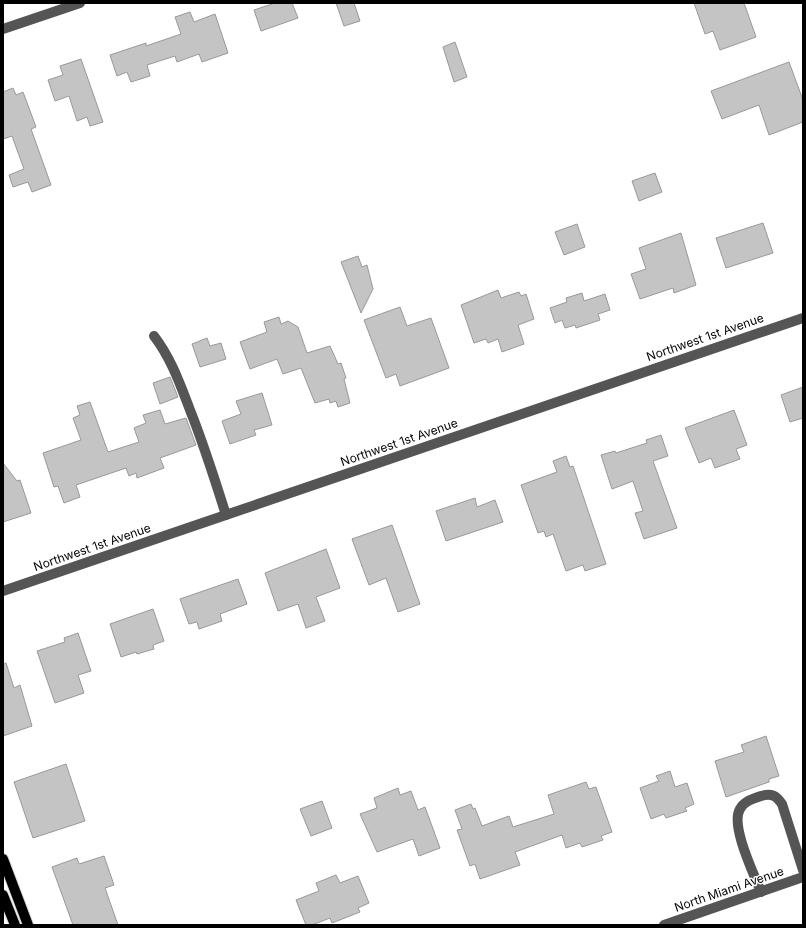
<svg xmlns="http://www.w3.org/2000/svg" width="806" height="928" font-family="Inter,sans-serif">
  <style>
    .building { fill: #c4c4c4; stroke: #999 }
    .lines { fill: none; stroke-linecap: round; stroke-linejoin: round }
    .major-casing { stroke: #dbdbdb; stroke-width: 12 }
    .minor { stroke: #555; stroke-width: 10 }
    .major { stroke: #000; stroke-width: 10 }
    .labels { text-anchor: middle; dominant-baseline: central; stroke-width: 3; stroke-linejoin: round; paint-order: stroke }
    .street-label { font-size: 12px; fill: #000; stroke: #fff }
  </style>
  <rect width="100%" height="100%" fill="#fff"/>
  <!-- building -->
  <g class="building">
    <polygon points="275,3 292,3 298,18 261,31 254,10"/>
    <polygon points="336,3 354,3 360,21 344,26"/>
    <polygon points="694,3 744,3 756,37 720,50 713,31 705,34"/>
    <polygon points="190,12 194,22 215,14 228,53 202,62 199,54 177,62 175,56 147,65 150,76 131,82 127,72 117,76 110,55 146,43 146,46 181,34 175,17"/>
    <polygon points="455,42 467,77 454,82 443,47"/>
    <polygon points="81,59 103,122 90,126 87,117 77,121 69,96 55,101 48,80 63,75 60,66"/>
    <polygon points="789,62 803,100 803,122 769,135 759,105 722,119 711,91"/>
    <polygon points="13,88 16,95 23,92 36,127 31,129 51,185 32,192 28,182 13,187 9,175 24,169 12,136 3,139 3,92"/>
    <polygon points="655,173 662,192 639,201 632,181"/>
    <polygon points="763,223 773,253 726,268 716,238"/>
    <polygon points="577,224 585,247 564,255 555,232"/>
    <polygon points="681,233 696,285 674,293 673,288 640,299 631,274 646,269 639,248"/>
    <polygon points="358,256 362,267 367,265 373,289 361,313 341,262"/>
    <polygon points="498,290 501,298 519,292 521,296 526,294 534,319 518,325 524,344 502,352 498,339 488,343 486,339 474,343 461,305"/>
    <polygon points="582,293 584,301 605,294 610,310 598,314 600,320 576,328 575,325 565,328 562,320 555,323 550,308 567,302 566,298"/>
    <polygon points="400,307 407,326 431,318 449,368 400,386 396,374 386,378 364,320"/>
    <polygon points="279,317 281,324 288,321 298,327 307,353 330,346 338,364 341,363 346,378 344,379 350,403 338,407 336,401 330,403 329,399 315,403 301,368 283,374 277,359 250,369 240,342 267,332 264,322"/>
    <polygon points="207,338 210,346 221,343 226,359 200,367 192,344"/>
    <polygon points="170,377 178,397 160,404 153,383"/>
    <polygon points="803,387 803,418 790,422 781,395"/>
    <polygon points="262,393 272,425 254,430 256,435 230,444 222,421 241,414 236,401"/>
    <polygon points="90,402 108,452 139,442 134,428 146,423 143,415 160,410 165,424 186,418 196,445 160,458 164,468 137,478 136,473 129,476 126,468 76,485 80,497 64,503 58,486 54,487 43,453 81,440 73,418 80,415 77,406"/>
    <polygon points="734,410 747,445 736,449 740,459 715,468 711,458 699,463 685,428"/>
    <polygon points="661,435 668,456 653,461 677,528 644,539 635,513 643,511 633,481 612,489 601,455 615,451 616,453 647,443 646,440"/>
    <polygon points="566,456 570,467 573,466 606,564 585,571 583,565 566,571 553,534 546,537 544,531 538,533 521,485 557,472 553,461"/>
    <polygon points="3,463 17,481 20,480 31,513 3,522"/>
    <polygon points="475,498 477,507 495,500 503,522 446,541 436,511"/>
    <polygon points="392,525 420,604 398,612 386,578 369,585 352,539"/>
    <polygon points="326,549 340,588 316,597 325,621 306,628 298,604 278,611 265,573"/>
    <polygon points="238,579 247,604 220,614 222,621 199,629 197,622 189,624 180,599"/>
    <polygon points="153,609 164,641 153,645 154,649 137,654 136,652 121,657 110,624"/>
    <polygon points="78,633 91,671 78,675 84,693 55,703 37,651 65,642 64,638"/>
    <polygon points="6,663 14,688 20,685 32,726 3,736 3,664"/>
    <polygon points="766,736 779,776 769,779 769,782 726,797 715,761 744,752 741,745"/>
    <polygon points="66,764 85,821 33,838 14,782"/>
    <polygon points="670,771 675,787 687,783 694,804 685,808 687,811 666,818 664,814 651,819 640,788 659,781 656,776"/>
    <polygon points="586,782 589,789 596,787 612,832 601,836 603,840 582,847 580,843 566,848 562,835 515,852 520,865 480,879 475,864 470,866 457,830 462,829 455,810 471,804 473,809 475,808 482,826 509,816 513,827 554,814 548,795"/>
    <polygon points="398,788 400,795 411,791 418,810 425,807 440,848 419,856 413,839 377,852 360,814 377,808 374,798"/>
    <polygon points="322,801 332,828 311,836 300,809"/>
    <polygon points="104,856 114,885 105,888 118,925 73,925 52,867 77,858 79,864"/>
    <polygon points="336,875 340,883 358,876 369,903 358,908 360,912 332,923 330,918 312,925 306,925 296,900 319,891 316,883"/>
  </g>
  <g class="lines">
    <!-- major casing -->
    <g class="major-casing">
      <g id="major">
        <polyline points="3,859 28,925"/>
        <polyline points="3,895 15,925"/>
      </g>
    </g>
    <!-- minor -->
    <g class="minor">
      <polyline points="3,29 80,3"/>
      <path d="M 154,336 C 171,358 180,384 190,410 C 204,445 215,480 226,515"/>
      <polyline points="3,591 803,318"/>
      <path d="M 761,892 C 754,874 730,825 740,809 C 744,801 753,799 761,796 C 771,793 776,795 782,804 L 803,870"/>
      <polyline points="664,925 803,877"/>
    </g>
    <!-- major -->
    <use href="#major" class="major"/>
  </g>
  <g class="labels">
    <!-- street labels -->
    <g class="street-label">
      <text transform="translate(705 337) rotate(-19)">Northwest 1st Avenue</text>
      <text transform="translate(399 442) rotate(-19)">Northwest 1st Avenue</text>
      <text transform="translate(92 547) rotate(-19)">Northwest 1st Avenue</text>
      <text transform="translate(729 889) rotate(-19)">North Miami Avenue</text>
    </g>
  </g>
  <!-- border -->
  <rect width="806" height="928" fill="none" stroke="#000000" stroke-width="8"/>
</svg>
